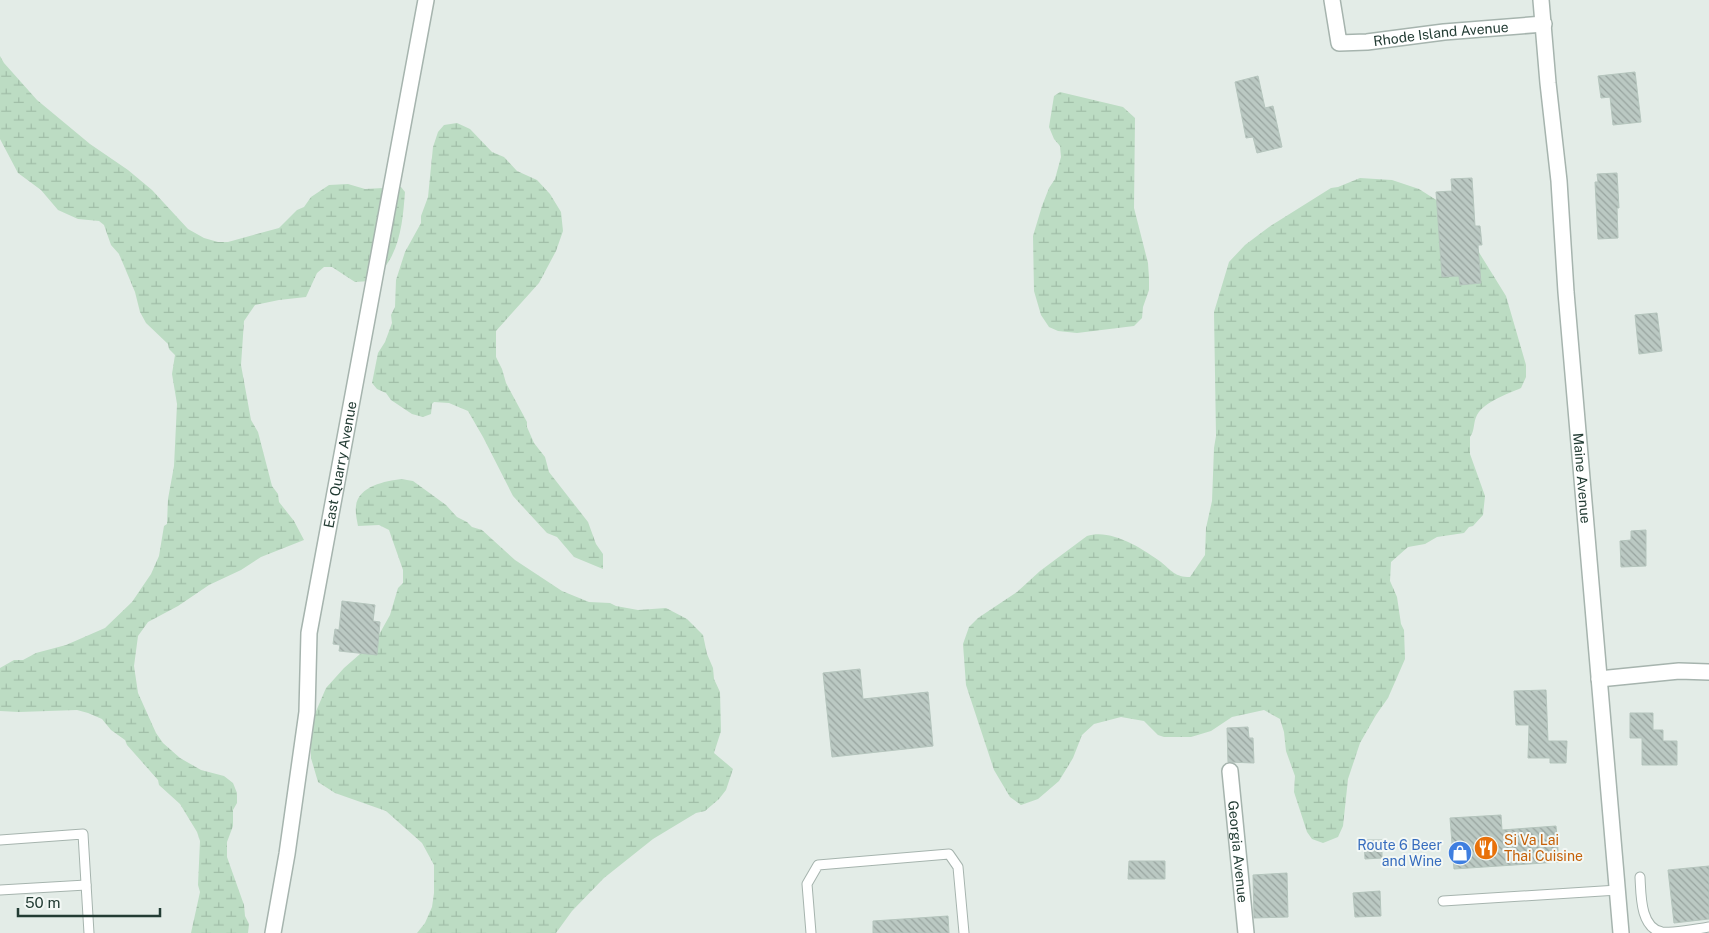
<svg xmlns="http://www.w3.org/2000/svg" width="1709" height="933" font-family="'Public Sans',sans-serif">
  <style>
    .wetland { fill: url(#wetland-marsh) }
    .building { fill: url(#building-back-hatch); stroke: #b5c5bd }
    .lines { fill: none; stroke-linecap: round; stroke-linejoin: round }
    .service-casing { stroke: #a6b4ae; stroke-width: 11 }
    .minor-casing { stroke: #a6b4ae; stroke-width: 18 }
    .service { stroke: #fff; stroke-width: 9 }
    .minor { stroke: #fff; stroke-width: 15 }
    .labels { text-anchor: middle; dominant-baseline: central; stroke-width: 4; stroke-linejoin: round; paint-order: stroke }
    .street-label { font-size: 14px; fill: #233c34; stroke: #f3f8f5 }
    .food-label { font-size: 14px; fill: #c56008; stroke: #f3f8f5; text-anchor: start }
    .shop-label { font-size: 14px; fill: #366cbe; stroke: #f3f8f5; text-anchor: end }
  </style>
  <defs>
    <pattern id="wetland-marsh" width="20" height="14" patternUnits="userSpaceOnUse" patternTransform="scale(1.25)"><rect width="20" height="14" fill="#bcdcc3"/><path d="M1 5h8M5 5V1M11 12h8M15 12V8" fill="none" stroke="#a1bea8"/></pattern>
    <pattern id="building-back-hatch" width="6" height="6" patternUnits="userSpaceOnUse" patternTransform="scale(1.25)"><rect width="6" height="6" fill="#bbc9c3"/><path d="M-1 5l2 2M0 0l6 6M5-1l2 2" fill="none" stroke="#98a49f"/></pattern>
  </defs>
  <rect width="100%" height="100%" fill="#e3ece7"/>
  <!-- wetland -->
  <g class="wetland">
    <path d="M 0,56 L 4,63 L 37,100 L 90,144 L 128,170 L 152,190 L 188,229 L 204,238 L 218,242 L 228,242 L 279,228 L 297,210 L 304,207 L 311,197 L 329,185 L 348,184 L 365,189 L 401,187 L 405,192 C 403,217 401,247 384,268 C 380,273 375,277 370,281 L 355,282 L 332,267 L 324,267 L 317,273 L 306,297 L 279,300 L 255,305 L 244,321 L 241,365 L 251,420 L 258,432 L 272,486 L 278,494 L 279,502 L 294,521 L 304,540 L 261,557 L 241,570 L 209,585 L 178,606 L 148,622 L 138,636 L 134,666 L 138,693 L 156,733 L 163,743 L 180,758 L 201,770 L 224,776 L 233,783 L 237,793 L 237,803 L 233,810 L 233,826 L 227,842 L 227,857 L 244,905 L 245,916 L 249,924 L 248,933 L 191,933 L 200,892 L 198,885 L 200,841 L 197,832 L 180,804 L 159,785 L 158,780 L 127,745 L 125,740 L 111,730 L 102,719 L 88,713 L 77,710 L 19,712 L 0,711 L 0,668 L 14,660 L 23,660 L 36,653 L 66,645 L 105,628 L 132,602 L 151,574 L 159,556 L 164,526 L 167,524 L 168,499 L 174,466 L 177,404 L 172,374 L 175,355 L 169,349 L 168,344 L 146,323 L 140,312 L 135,292 L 119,254 L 111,245 L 104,225 L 99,221 L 78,219 L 58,210 L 41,190 L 18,173 L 0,139 Z"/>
    <polygon points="1060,92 1123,107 1135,118 1134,208 1148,263 1149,278 1149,290 1143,307 1142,318 1134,326 1077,333 1058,331 1049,327 1041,315 1034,291 1033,236 1042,206 1049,188 1055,179 1061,157 1060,146 1054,139 1049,127 1054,96"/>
    <polygon points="457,123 470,129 492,152 504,157 517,171 537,180 550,194 561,212 563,231 556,251 539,283 496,331 496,357 502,369 506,383 527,422 527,427 534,443 545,457 549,472 588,522 596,544 603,554 603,569 574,557 557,537 547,533 513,496 483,437 468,411 449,403 434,402 432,404 431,414 423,417 412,414 391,400 386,393 377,389 372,383 378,353 385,342 392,323 391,315 395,307 396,280 405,252 421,223 421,216 428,197 433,147 438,132 444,125"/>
    <path d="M 1360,178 L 1392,180 L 1419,189 L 1441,203 L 1475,246 L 1506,296 L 1526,365 L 1526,377 L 1521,388 C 1508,394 1485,401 1477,415 C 1473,422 1475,431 1470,437 L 1470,454 L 1485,496 L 1483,515 L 1473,526 L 1469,527 L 1464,533 L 1437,537 L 1425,544 L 1408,547 L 1391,562 L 1390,581 L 1397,597 L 1401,624 L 1404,630 L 1405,659 L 1388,698 L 1376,715 L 1360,743 L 1348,779 L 1343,826 L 1338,837 L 1323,843 L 1312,839 L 1307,832 L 1294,792 L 1295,776 L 1286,751 L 1284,732 L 1280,719 L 1264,710 L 1232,717 L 1211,731 L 1191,737 L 1164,737 L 1158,735 L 1144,721 L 1121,717 L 1094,724 L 1082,735 L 1073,758 L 1059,781 L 1038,799 L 1021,805 L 1010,797 L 994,770 L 966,685 L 963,644 L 969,627 L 978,618 L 1017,592 L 1040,571 L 1087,536 C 1110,528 1142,548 1161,562 C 1172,571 1175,577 1190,577 L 1205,555 L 1206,528 L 1212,501 L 1214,448 L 1216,436 L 1214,312 L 1229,262 L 1245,245 L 1269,227 L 1331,188 L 1338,187 Z"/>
    <path d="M 401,479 L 413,481 L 446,505 L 457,517 L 467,522 L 472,527 L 482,530 L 515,560 L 562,591 L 589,602 L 610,603 L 616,606 L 638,610 L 666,608 L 687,619 L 703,635 L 707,654 L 713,668 L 714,679 L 720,692 L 721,731 L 714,753 L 733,769 L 726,790 L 719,799 L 705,811 L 696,813 L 653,839 L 604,878 L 572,911 L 556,933 L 417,933 L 425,923 L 432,907 L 434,893 L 434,865 L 422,843 L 386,811 L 335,793 L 318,782 L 311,758 L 310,735 L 314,716 L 326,688 L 344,668 L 376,640 L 390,615 L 398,588 L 403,583 L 403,570 L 389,530 L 379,525 L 358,526 C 357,520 355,512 356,506 C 358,486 386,481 401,479 Z"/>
  </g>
  <!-- building -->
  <g class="building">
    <polygon points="1635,72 1641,122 1613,125 1610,97 1601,98 1598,76"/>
    <polygon points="1258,76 1265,108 1273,106 1282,147 1257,153 1253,137 1246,138 1235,82"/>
    <polygon points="1617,173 1619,208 1617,208 1618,238 1598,239 1595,182 1598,182 1597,174"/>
    <polygon points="1472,178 1475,226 1480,226 1482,245 1478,245 1481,283 1460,285 1459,276 1442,277 1436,192 1452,191 1451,179"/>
    <polygon points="1657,313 1662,351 1639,354 1635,315"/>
    <polygon points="1646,530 1646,566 1621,567 1620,541 1631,540 1631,531"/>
    <polygon points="342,601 375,605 373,621 380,622 377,655 339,651 340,645 333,644 335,629 339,630"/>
    <polygon points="860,669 863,699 928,692 933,746 832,757 823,673"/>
    <polygon points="1546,690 1548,741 1567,741 1566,763 1550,763 1550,758 1528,758 1529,725 1516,725 1514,691"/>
    <polygon points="1630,713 1653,713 1653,730 1663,730 1663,741 1677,741 1677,765 1642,765 1642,738 1630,738"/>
    <polygon points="1248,727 1249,738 1253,738 1254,763 1228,762 1227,728"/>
    <polygon points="1501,815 1502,830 1556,826 1559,862 1454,869 1450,818"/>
    <polygon points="1364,840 1382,840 1382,858 1365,859"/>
    <polygon points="1129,861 1165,861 1165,879 1128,879"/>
    <polygon points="1709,866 1709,919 1674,923 1668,870"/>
    <polygon points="1287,873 1288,917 1254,918 1253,875"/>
    <polygon points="1380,891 1381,916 1355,917 1353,893"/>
    <polygon points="948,916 949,933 873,933 873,921"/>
  </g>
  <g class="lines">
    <!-- service casing -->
    <g class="service-casing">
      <g id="service">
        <polyline points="0,840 83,834 89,933"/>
        <path d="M 1640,877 C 1641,894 1640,928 1662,932 C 1670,933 1699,929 1709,927"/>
        <polyline points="0,890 86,885"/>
        <polyline points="1443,901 1618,890"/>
        <polyline points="811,933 807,884 818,865 949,854 958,867 964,933"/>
      </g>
    </g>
    <!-- minor casing -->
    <g class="minor-casing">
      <g id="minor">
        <path id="s1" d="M 1332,0 L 1339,43 L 1367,42 L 1444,32 L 1544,24"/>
        <path id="s2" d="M 1541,0 L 1548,83 L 1559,181 L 1566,292 L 1621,933"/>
        <polyline points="1599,679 1679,671 1709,672"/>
        <path id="s3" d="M 1230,771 L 1246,933"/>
        <path id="s4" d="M 273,933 L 287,854 L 307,712 L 309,633 L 426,0"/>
      </g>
    </g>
    <!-- service -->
    <use href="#service" class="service"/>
    <!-- minor -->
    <use href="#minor" class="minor"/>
  </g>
  <!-- icons -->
  <defs>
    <g id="restaurant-disc" transform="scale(1.25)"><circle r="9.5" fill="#e8710a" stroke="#f3f8f5"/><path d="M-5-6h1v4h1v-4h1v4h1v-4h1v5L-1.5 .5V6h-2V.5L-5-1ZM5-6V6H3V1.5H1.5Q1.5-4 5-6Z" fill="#fff"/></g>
    <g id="shop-disc" transform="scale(1.25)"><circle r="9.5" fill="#3f7fe0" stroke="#f3f8f5"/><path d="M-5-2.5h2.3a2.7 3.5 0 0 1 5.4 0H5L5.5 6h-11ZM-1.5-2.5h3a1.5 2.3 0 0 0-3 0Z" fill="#fff"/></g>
  </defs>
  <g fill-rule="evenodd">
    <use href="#restaurant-disc" x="1486" y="848"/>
    <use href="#shop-disc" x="1460" y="853"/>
  </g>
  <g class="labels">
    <!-- street labels -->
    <g class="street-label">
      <text stroke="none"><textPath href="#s1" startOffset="146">Rhode Island Avenue</textPath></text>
      <text stroke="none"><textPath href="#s4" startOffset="474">East Quarry Avenue</textPath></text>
      <text stroke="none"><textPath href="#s2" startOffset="480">Maine Avenue</textPath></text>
      <text stroke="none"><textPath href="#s3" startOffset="81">Georgia Avenue</textPath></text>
    </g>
    <!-- food labels -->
    <g class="food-label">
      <text x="1504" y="840">Si Va Lai<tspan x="1504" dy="16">Thai Cuisine</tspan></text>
    </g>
    <!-- shop labels -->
    <g class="shop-label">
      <text x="1442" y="845">Route 6 Beer<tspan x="1442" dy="16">and Wine</tspan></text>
    </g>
  </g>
  <!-- scale -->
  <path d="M18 908v8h142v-8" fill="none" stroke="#233c34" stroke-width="2.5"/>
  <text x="25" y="908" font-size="15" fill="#233c34" stroke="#f3f8f5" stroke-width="4" paint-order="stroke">50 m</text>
</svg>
